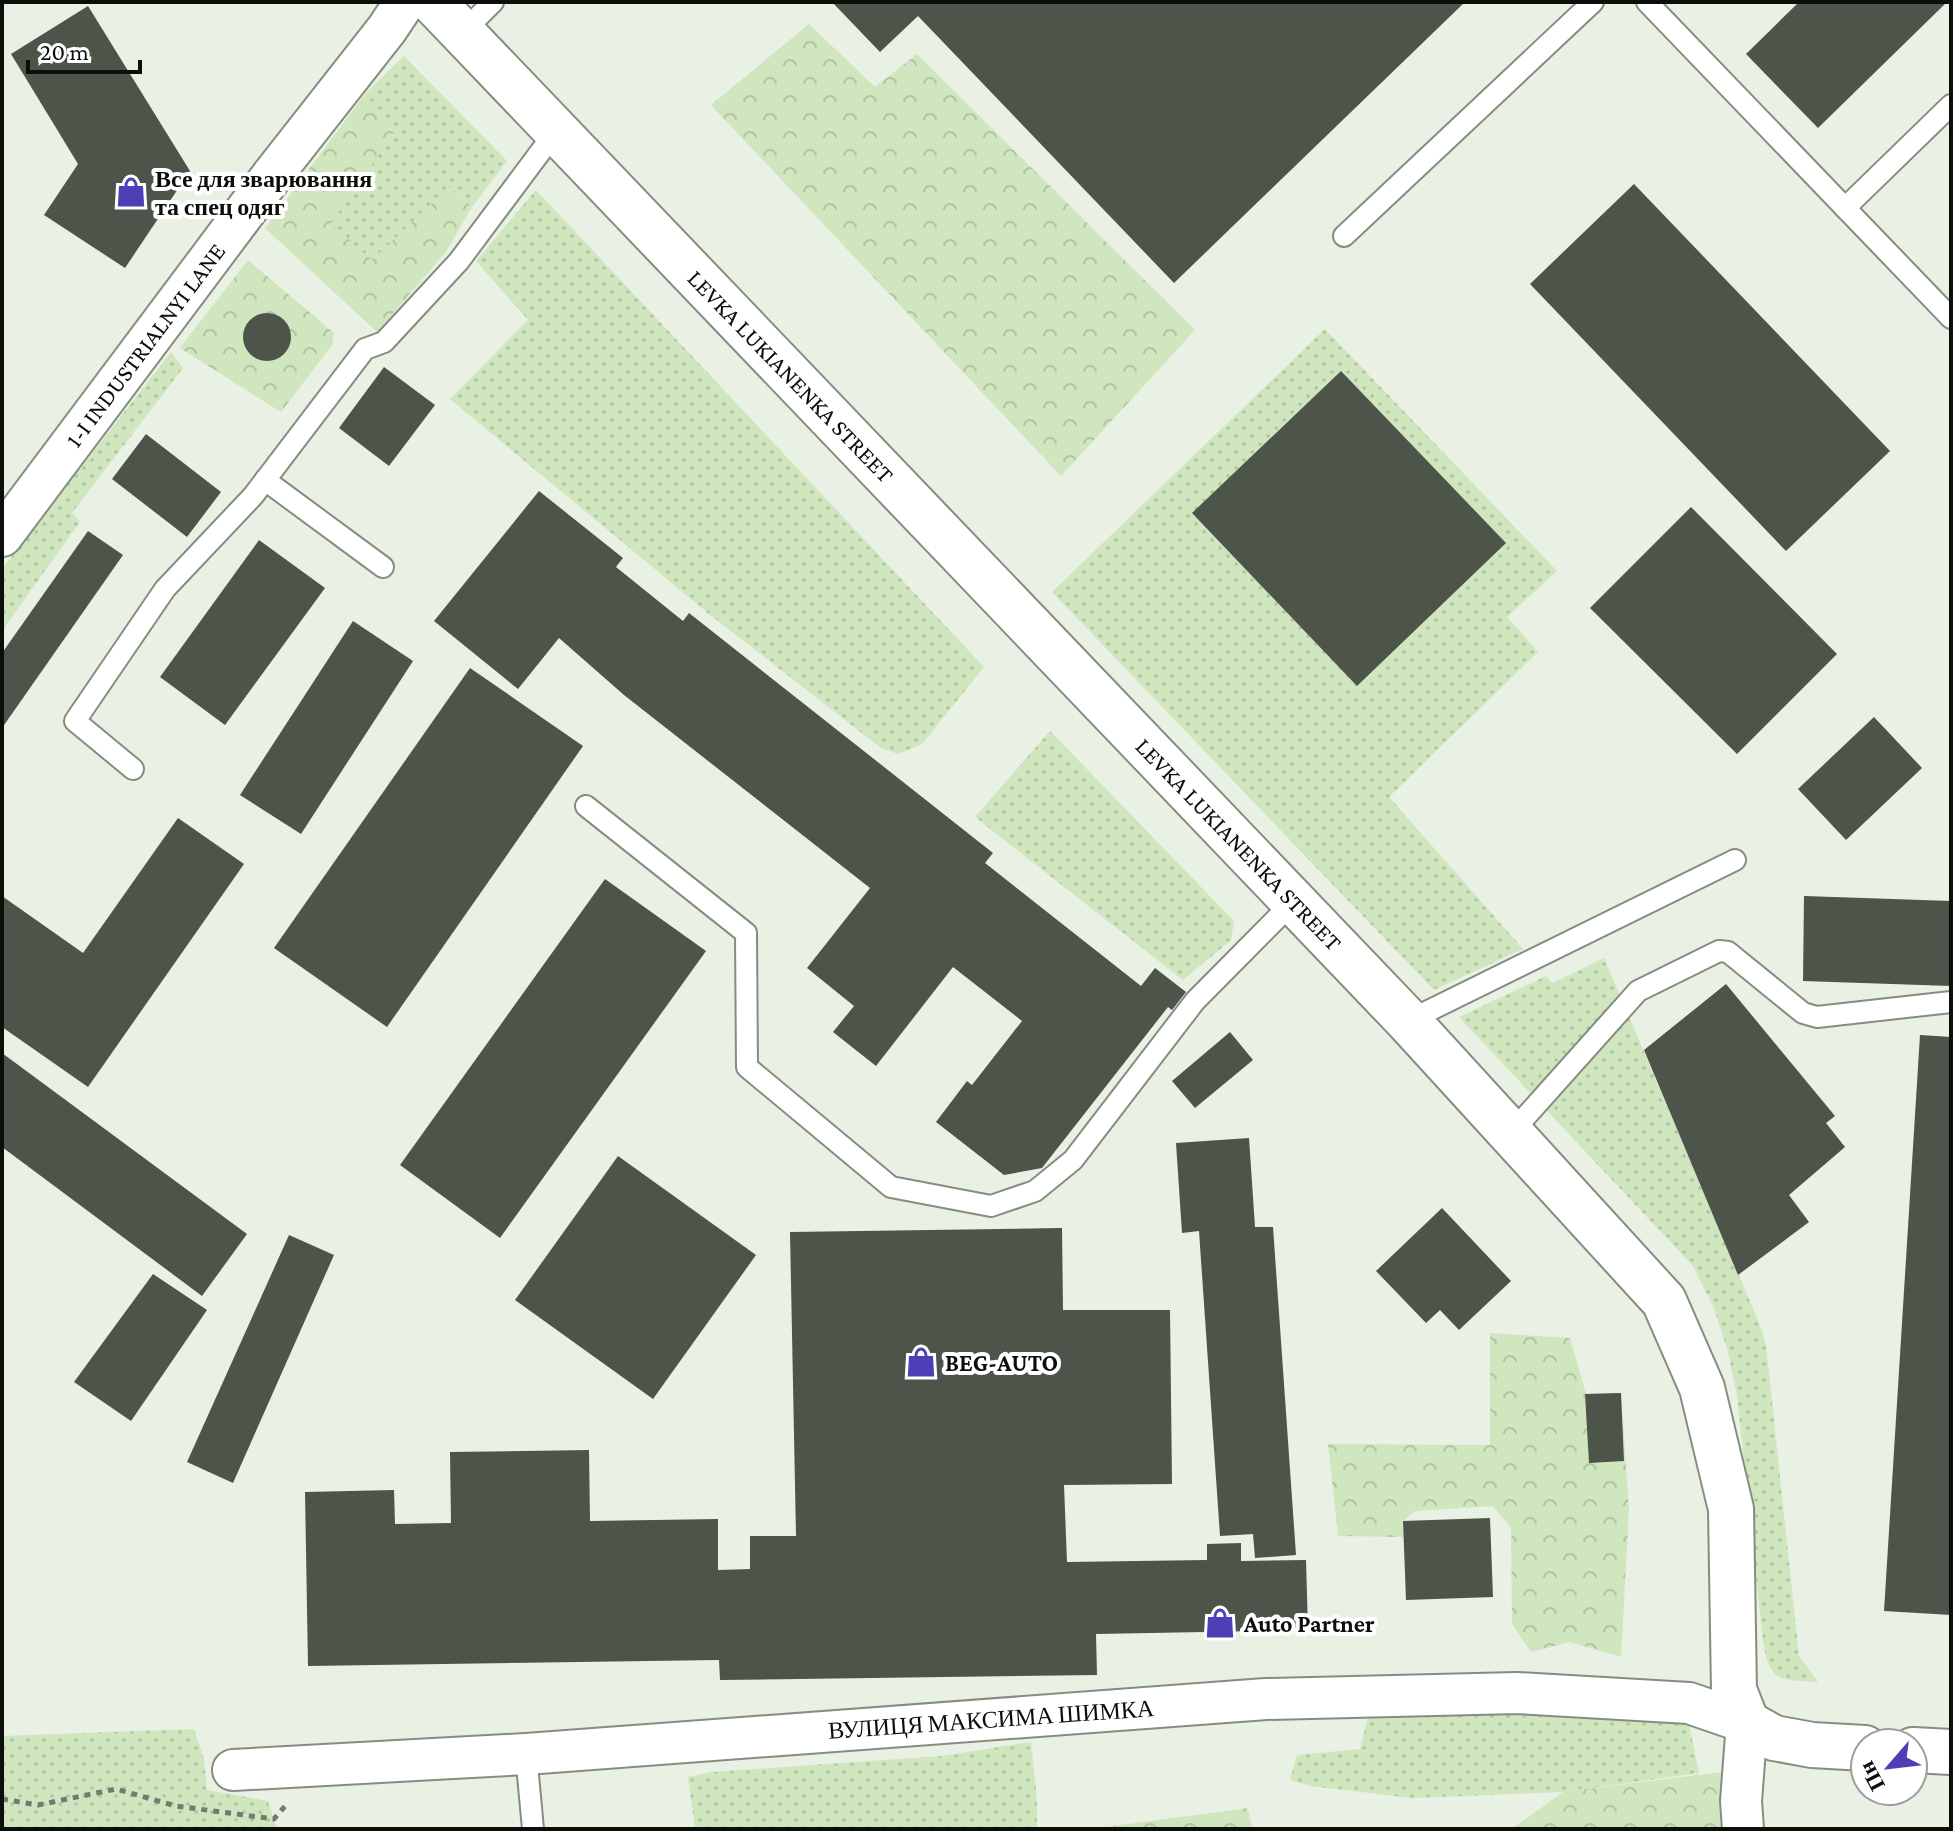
<svg xmlns="http://www.w3.org/2000/svg" width="1953" height="1831" font-family="'Crimson Pro',serif">
  <style>
    .grass { fill: url(#grass-dots) }
    .forest { fill: url(#forest-crowns) }
    .building { fill: #4d5449 }
    .lines { fill: none; stroke-linecap: round; stroke-linejoin: round }
    .service-casing { stroke: #858d80; stroke-width: 24 }
    .minor-casing { stroke: #858d80; stroke-width: 44 }
    .secondary-casing { stroke: #858d80; stroke-width: 48 }
    .path { stroke: #757a71; stroke-width: 5; stroke-dasharray: 6 6; stroke-linecap: butt }
    .service { stroke: #fff; stroke-width: 20 }
    .minor { stroke: #fff; stroke-width: 40 }
    .secondary { stroke: #fff; stroke-width: 44 }
    .labels { text-anchor: middle; dominant-baseline: central; stroke-width: 8; stroke-linejoin: round; paint-order: stroke }
    .poi-label { font-size: 24px; font-weight: bold; fill: #0c0e0a; stroke: #fff; text-anchor: start }
    .street-label { font-size: 24px; fill: #0c0e0a; stroke: #fff }
  </style>
  <defs>
    <pattern id="grass-dots" width="8" height="8" patternUnits="userSpaceOnUse" patternTransform="scale(2)"><rect width="8" height="8" fill="#cfe6bf"/><path d="M2 2h.1M6 6h.1" fill="none" stroke="#b1c4a3" stroke-width="1.8" stroke-linecap="round"/></pattern>
    <pattern id="forest-crowns" width="20" height="18" patternUnits="userSpaceOnUse" patternTransform="scale(2)"><rect width="20" height="18" fill="#cfe6bf"/><path d="M2 6a3 3 0 1 1 6 0M12 15a3 3 0 1 1 6 0" fill="none" stroke="#b1c4a3"/></pattern>
  </defs>
  <rect width="100%" height="100%" fill="#e8f1e3"/>
  <!-- grass -->
  <g class="grass">
    <polygon points="404,56 507,161 472,207 450,186 372,261 330,223 395,131 365,94"/>
    <polygon points="536,190 984,667 922,744 898,754 881,748 709,614 450,399 528,320 476,261"/>
    <polygon points="1325,329 1557,571 1507,617 1538,652 1389,797 1523,949 1434,990 1052,592"/>
    <polygon points="171,352 183,368 72,513 80,522 2,631 2,569"/>
    <polygon points="1050,731 1234,921 1231,940 1183,980 975,817"/>
    <path d="M 1604,958 L 1760,1325 L 1766,1345 L 1799,1656 L 1818,1682 C 1780,1680 1770,1683 1763,1642 L 1737,1395 L 1728,1352 L 1714,1308 L 1693,1266 L 1459,1017 L 1546,976 L 1553,983 Z"/>
    <polygon points="1467,1714 1688,1719 1699,1773 1563,1792 1412,1798 1310,1786 1290,1780 1297,1755 1360,1749 1368,1716"/>
    <polygon points="194,1729 204,1759 207,1790 268,1801 277,1829 2,1829 2,1736"/>
    <polygon points="1031,1742 1037,1799 1037,1829 695,1829 688,1777 712,1772 942,1756"/>
  </g>
  <!-- forest -->
  <g class="forest">
    <polygon points="809,24 875,87 917,54 1195,330 1061,476 711,105"/>
    <polygon points="365,94 396,130 331,223 372,260 450,186 472,207 446,252 377,332 265,228"/>
    <polygon points="248,260 334,333 332,345 281,412 180,348"/>
    <polygon points="1490,1333 1570,1338 1586,1394 1621,1393 1629,1510 1621,1657 1570,1642 1531,1652 1512,1624 1511,1528 1493,1506 1415,1511 1403,1521 1403,1537 1338,1536 1328,1444 1490,1445"/>
    <polygon points="1730,1771 1730,1829 1512,1829 1563,1792"/>
    <polygon points="1248,1808 1252,1829 1091,1829"/>
  </g>
  <!-- building -->
  <g class="building">
    <polygon points="832,2 1465,2 1174,283 918,16 880,52"/>
    <polygon points="1799,2 1947,2 1818,128 1746,54"/>
    <polygon points="88,6 190,171 125,268 44,215 78,164 11,54"/>
    <polygon points="1634,184 1890,451 1786,551 1530,284"/>
    <circle cx="267" cy="337" r="24"/>
    <polygon points="384,367 435,405 389,466 339,428"/>
    <polygon points="1341,371 1506,543 1357,686 1192,513"/>
    <polygon points="146,434 221,492 187,537 112,479"/>
    <polygon points="539,491 623,558 616,567 683,621 689,613 993,853 985,863 1141,986 1155,968 1186,992 1172,1010 1168,1007 1042,1168 1004,1175 936,1122 967,1081 972,1085 1022,1021 953,967 876,1066 833,1032 854,1006 807,968 870,888 624,695 559,638 518,689 434,621"/>
    <polygon points="1691,507 1837,654 1737,754 1590,608"/>
    <polygon points="88,531 123,555 2,728 2,653"/>
    <polygon points="259,540 325,588 225,725 160,677"/>
    <polygon points="353,621 413,661 301,834 240,795"/>
    <polygon points="470,668 583,746 387,1027 274,948"/>
    <polygon points="1874,717 1922,768 1846,840 1798,789"/>
    <polygon points="178,818 244,864 88,1087 2,1027 2,896 83,953"/>
    <polygon points="605,879 706,951 500,1238 400,1165"/>
    <polygon points="1804,896 1951,901 1951,986 1803,981"/>
    <polygon points="1726,984 1835,1116 1826,1123 1845,1147 1789,1195 1809,1222 1738,1275 1644,1050"/>
    <polygon points="1230,1032 1253,1060 1195,1108 1172,1081"/>
    <polygon points="1920,1035 1951,1037 1951,1615 1884,1611"/>
    <polygon points="2,1053 247,1234 202,1296 2,1147"/>
    <polygon points="1249,1138 1255,1227 1273,1227 1296,1555 1255,1558 1253,1534 1220,1536 1199,1231 1182,1233 1176,1143"/>
    <polygon points="618,1156 756,1255 653,1399 515,1300"/>
    <polygon points="1442,1208 1511,1281 1459,1330 1440,1310 1426,1323 1376,1271"/>
    <polygon points="1062,1228 1063,1310 1170,1310 1172,1484 1064,1485 1067,1562 1207,1560 1207,1544 1241,1543 1241,1561 1306,1560 1308,1630 1096,1634 1097,1675 720,1680 719,1660 308,1666 305,1492 394,1490 395,1524 451,1523 450,1452 589,1450 590,1521 718,1519 718,1570 750,1569 750,1536 796,1536 790,1232"/>
    <polygon points="289,1235 334,1255 233,1483 187,1462"/>
    <polygon points="153,1274 207,1310 131,1421 74,1382"/>
    <polygon points="1621,1393 1624,1461 1589,1463 1585,1394"/>
    <polygon points="1490,1518 1493,1597 1406,1600 1403,1521"/>
  </g>
  <g class="lines">
    <!-- service casing -->
    <g class="service-casing">
      <g id="service">
        <polyline points="1647,2 1951,318"/>
        <polyline points="462,33 493,2"/>
        <polyline points="1845,208 1951,105"/>
        <polyline points="1344,236 1593,2"/>
        <polyline points="265,480 383,567"/>
        <polyline points="133,769 75,721 165,589 253,496 365,349 384,342 459,261 556,131"/>
        <polyline points="586,806 746,933 747,1067 891,1187 991,1206 1035,1191 1073,1160 1195,1001 1294,901"/>
        <polyline points="1408,1021 1735,860"/>
        <polyline points="1511,1133 1638,991 1719,951 1728,952 1803,1013 1817,1017 1951,1002"/>
        <polyline points="526,1754 533,1829"/>
      </g>
    </g>
    <!-- minor casing -->
    <g class="minor-casing">
      <g id="minor">
        <polyline points="2,536 274,173 387,29 405,2"/>
        <polyline points="233,1770 526,1754 1266,1699 1517,1693 1689,1703 1747,1723 1741,1801 1743,1829"/>
      </g>
    </g>
    <!-- secondary casing -->
    <g class="secondary-casing">
      <g id="secondary">
        <polyline points="433,2 1408,1021 1664,1301 1702,1388 1731,1509 1734,1690 1747,1723 1774,1738 1812,1745 1865,1748"/>
        <polyline points="1913,1750 1951,1752"/>
      </g>
    </g>
    <!-- path -->
    <polyline class="path" points="2,1799 38,1805 116,1789 176,1806 274,1819 285,1806"/>
    <!-- service -->
    <use href="#service" class="service"/>
    <!-- minor -->
    <use href="#minor" class="minor"/>
    <!-- secondary -->
    <use href="#secondary" class="secondary"/>
  </g>
  <!-- icons -->
  <defs>
    <g id="shop-bare" transform="scale(2.4)"><path d="M-5-2.5h2.3a2.7 3.5 0 0 1 5.4 0H5L5.5 6h-11ZM-1.5-2.5h3a1.5 2.3 0 0 0-3 0Z" fill="#4f3fb6" stroke="#fff" stroke-width="2.5" paint-order="stroke"/></g>
  </defs>
  <g fill-rule="evenodd">
    <use href="#shop-bare" x="131" y="192"/>
    <use href="#shop-bare" x="921" y="1362"/>
    <use href="#shop-bare" x="1220" y="1623"/>
  </g>
  <g class="labels">
    <!-- poi labels -->
    <g class="poi-label">
      <text x="155" y="178">Все для зварювання<tspan x="155" dy="28">та спец одяг</tspan></text>
      <text x="945" y="1362">BEG-AUTO</text>
      <text x="1244" y="1623">Auto Partner</text>
    </g>
    <!-- street labels -->
    <g class="street-label">
      <text transform="translate(145 345) rotate(-53)">1-I INDUSTRIALNYI LANE</text>
      <text transform="translate(791 376) rotate(46)">LEVKA LUKIANENKA STREET</text>
      <text transform="translate(1239 844) rotate(46)">LEVKA LUKIANENKA STREET</text>
      <text transform="translate(991 1719) rotate(-4)">ВУЛИЦЯ МАКСИМА ШИМКА</text>
    </g>
  </g>
  <!-- border -->
  <rect width="1953" height="1831" fill="none" stroke="#0c0e0a" stroke-width="8"/>
  <!-- north arrow -->
  <g transform="translate(1889 1767) rotate(242)"><circle r="38" fill="#ffffff" stroke="#9e9f9d" stroke-width="2"/>
  <path d="M0-6L14 30L0 20L-14 30Z" fill="#4f3fb6"/>
  <text y="-12" font-size="22" font-weight="bold" text-anchor="middle" fill="#0c0e0a">Пн</text>
  </g>
  <!-- scale -->
  <path d="M28 60v12h112v-12" fill="none" stroke="#0c0e0a" stroke-width="4"/>
  <text x="40" y="60" font-size="24" fill="#0c0e0a" stroke="#ffffff" stroke-width="6" paint-order="stroke">20 m</text>
</svg>
